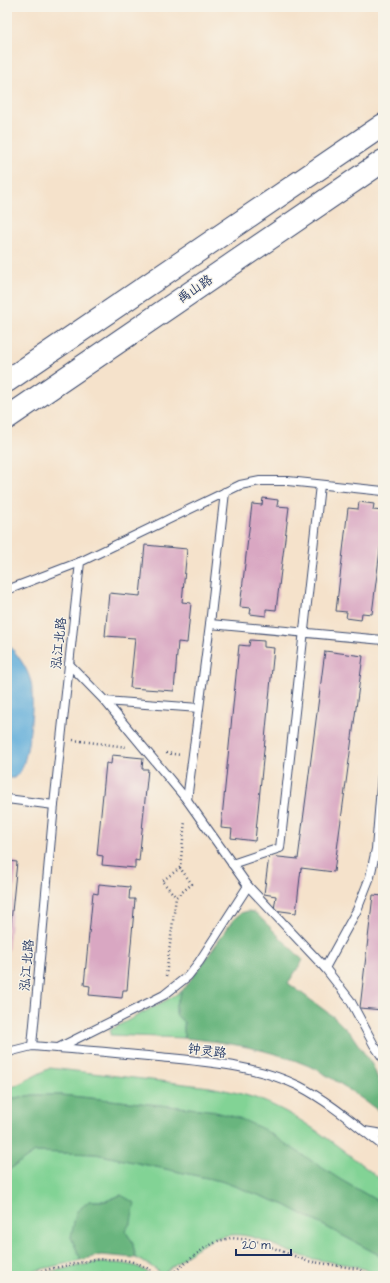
<svg xmlns="http://www.w3.org/2000/svg" width="390" height="1283" font-family="'Architects Daughter','LXGW WenKai TC',sans-serif">
  <style>
    .green { fill: #82d395; stroke: #4e817a }
    .forest { fill: #69b57e; stroke: #42726e }
    .water { fill: #61adda; stroke: #3e6e9c }
    .building { fill: #d9a7c2 }
    .lines { fill: none; stroke-linecap: round; stroke-linejoin: round }
    .lane-casing { stroke: #3c4a6e; stroke-width: 10 }
    .primary-casing { stroke: #3c4a6e; stroke-width: 24 }
    .path { stroke: #3c4a6e; stroke-width: 2.5; stroke-dasharray: 1 3; stroke-linecap: butt }
    .lane { stroke: #fff; stroke-width: 8 }
    .primary { stroke: #fff; stroke-width: 22 }
    .labels { text-anchor: middle; dominant-baseline: central; stroke-width: 3; stroke-linejoin: round; paint-order: stroke }
    .street-label { font-size: 13px; fill: #1b2f5e; stroke: #f7f3e8 }
  </style>
  <rect width="100%" height="100%" fill="#f7f3e8"/>
  <filter id="ink" filterUnits="userSpaceOnUse"><feTurbulence type="fractalNoise" baseFrequency=".025" numOctaves="2"/><feDisplacementMap in="SourceGraphic" scale="8" xChannelSelector="R" yChannelSelector="G"/><feConvolveMatrix kernelMatrix="1 2 1 2 8 2 1 2 1" color-interpolation-filters="sRGB"/></filter>
  <filter id="wash" filterUnits="userSpaceOnUse"><feTurbulence type="fractalNoise" baseFrequency=".012" numOctaves="4" result="noise"/><feDisplacementMap in="SourceGraphic" scale="16" xChannelSelector="R" yChannelSelector="G"/><feGaussianBlur stdDeviation="0.9" result="paint"/><feColorMatrix in="noise" values="0 0 0 0 0 0 0 0 0 0 0 0 0 0 0 0 0 1.4 0 .05"/><feComposite in="paint" operator="in"/></filter>
  <g filter="url(#wash)">
    <rect width="100%" height="100%" fill="#f5e2cb"/>
    <!-- green -->
    <g class="green">
      <polygon points="182,991 176,1004 176,1015 184,1022 184,1038 110,1035 110,1030 165,1001"/>
      <path d="M 50,1068 L 210,1087 C 225,1090 240,1093 255,1098 C 303,1115 343,1151 383,1181 L 383,1204 L 341,1180 L 208,1110 L 61,1095 L 33,1095 L 9,1099 L 7,1090 Z"/>
      <path d="M 35,1152 L 96,1154 L 221,1181 L 285,1205 L 383,1257 L 383,1276 L 375,1276 C 364,1266 349,1265 335,1263 C 322,1260 308,1259 296,1254 C 275,1247 254,1233 231,1235 C 205,1237 183,1259 163,1274 L 149,1265 L 136,1258 L 132,1241 L 125,1231 L 131,1222 L 121,1195 L 106,1201 L 89,1201 L 71,1237 L 81,1260 L 12,1276 L 7,1276 L 7,1171 Z"/>
      <path d="M 93,1263 C 112,1263 138,1261 151,1276 L 29,1276 Z"/>
    </g>
    <!-- forest -->
    <g class="forest">
      <path d="M 248,911 L 254,912 L 258,915 L 303,960 L 288,983 L 335,1018 L 351,1034 L 373,1066 L 383,1092 L 383,1114 C 359,1097 335,1078 309,1066 C 270,1049 226,1042 184,1038 L 184,1022 L 176,1015 L 176,1004 L 182,991 L 206,959 L 233,920 L 241,913 Z"/>
      <polygon points="7,1092 9,1099 33,1095 61,1095 208,1110 239,1118 263,1129 341,1180 383,1204 383,1257 285,1205 221,1181 96,1154 35,1152 7,1171"/>
      <polygon points="121,1195 135,1203 131,1222 125,1231 132,1241 136,1258 101,1255 81,1260 71,1237 76,1212 89,1201 106,1201"/>
    </g>
    <!-- water -->
    <path class="water" d="M 7,643 C 17,654 27,667 31,682 C 35,700 29,751 22,768 C 21,772 17,775 14,778 L 7,778 Z"/>
    <g id="blocks">
      <!-- building -->
      <g class="building">
        <polygon points="263,498 278,500 277,506 289,507 276,610 266,609 266,616 250,614 251,608 240,607 252,504 262,505"/>
        <polygon points="359,502 374,504 373,510 383,511 383,526 372,614 362,613 361,620 346,618 347,612 336,611 348,508 358,509"/>
        <polygon points="145,545 187,549 182,602 191,603 187,643 178,642 174,691 130,688 135,638 105,636 109,593 140,596"/>
        <polygon points="250,640 264,641 264,647 274,648 255,841 231,838 232,829 221,828 239,645 249,646"/>
        <polygon points="325,651 363,656 334,872 301,868 296,913 274,910 276,896 264,894 269,856 298,859"/>
        <polygon points="112,755 143,758 142,769 148,769 139,861 135,860 135,868 102,865 103,856 97,855 106,763 111,764"/>
        <polygon points="7,852 10,852 9,861 17,862 8,952 7,952"/>
        <polygon points="99,884 130,887 129,899 135,899 127,990 123,990 122,998 89,995 90,986 84,985 93,893 98,894"/>
        <polygon points="373,895 383,896 383,1010 360,1008"/>
      </g>
    </g>
  </g>
  <g filter="url(#ink)">
    <use href="#blocks" fill-opacity="0" stroke="#3c4a6e" stroke-width="1"/>
    <g class="lines">
      <!-- lane casing -->
      <g class="lane-casing">
        <g id="lane">
          <polyline points="7,590 80,562"/>
          <polyline points="210,624 383,640"/>
          <polyline points="69,664 105,701 187,800 248,886 325,968 350,1000 374,1045 383,1058"/>
          <polyline points="105,701 199,708"/>
          <polyline points="7,799 54,805"/>
          <polyline points="187,800 210,624 225,492"/>
          <polyline points="232,864 280,848 320,485"/>
          <polyline points="325,968 357,910 370,877 376,849 383,762"/>
          <polyline points="32,1046 54,805 80,562 240,485 260,481 288,481 383,491"/>
          <polyline points="58,1048 164,995 188,976 199,962 248,886"/>
          <path d="M 7,1054 L 12,1051 L 32,1046 C 74,1049 117,1053 159,1057 C 206,1062 256,1065 299,1086 C 330,1102 356,1125 383,1146"/>
          <polyline points="364,1131 383,1134"/>
        </g>
      </g>
      <!-- primary casing -->
      <g class="primary-casing">
        <g id="primary">
          <polyline points="7,381 383,125"/>
          <polyline points="7,418 383,161"/>
        </g>
      </g>
      <!-- path -->
      <g class="path">
        <polyline points="73,740 127,747"/>
        <polyline points="166,753 181,755"/>
        <polyline points="180,868 185,821"/>
        <polyline points="166,976 176,897 192,884 180,868 162,881 176,897"/>
        <path d="M 18,1276 L 92,1260 C 116,1258 139,1258 157,1276"/>
        <polyline points="169,1276 203,1249 218,1241 231,1238 253,1240 307,1261 359,1269 369,1276"/>
      </g>
      <!-- lane -->
      <use href="#lane" class="lane"/>
      <!-- primary -->
      <use href="#primary" class="primary"/>
    </g>
  </g>
  <g class="labels">
    <!-- street labels -->
    <g class="street-label">
      <text transform="translate(195 289) rotate(-34)">禹山路</text>
      <text transform="translate(59 643) rotate(-84)">泓江北路</text>
      <text transform="translate(27 965) rotate(-85)">泓江北路</text>
      <text transform="translate(207 1051) rotate(7)">钟灵路</text>
    </g>
  </g>
  <!-- margin -->
  <rect width="390" height="1283" fill="none" stroke="#f7f3e8" stroke-width="24"/>
  <!-- scale -->
  <path d="M236 1249v6h55v-6" fill="none" stroke="#1b2f5e" stroke-width="2"/>
  <text x="242" y="1249" font-size="12" fill="#1b2f5e" stroke="#f7f3e8" stroke-width="3" paint-order="stroke">20 m</text>
</svg>
